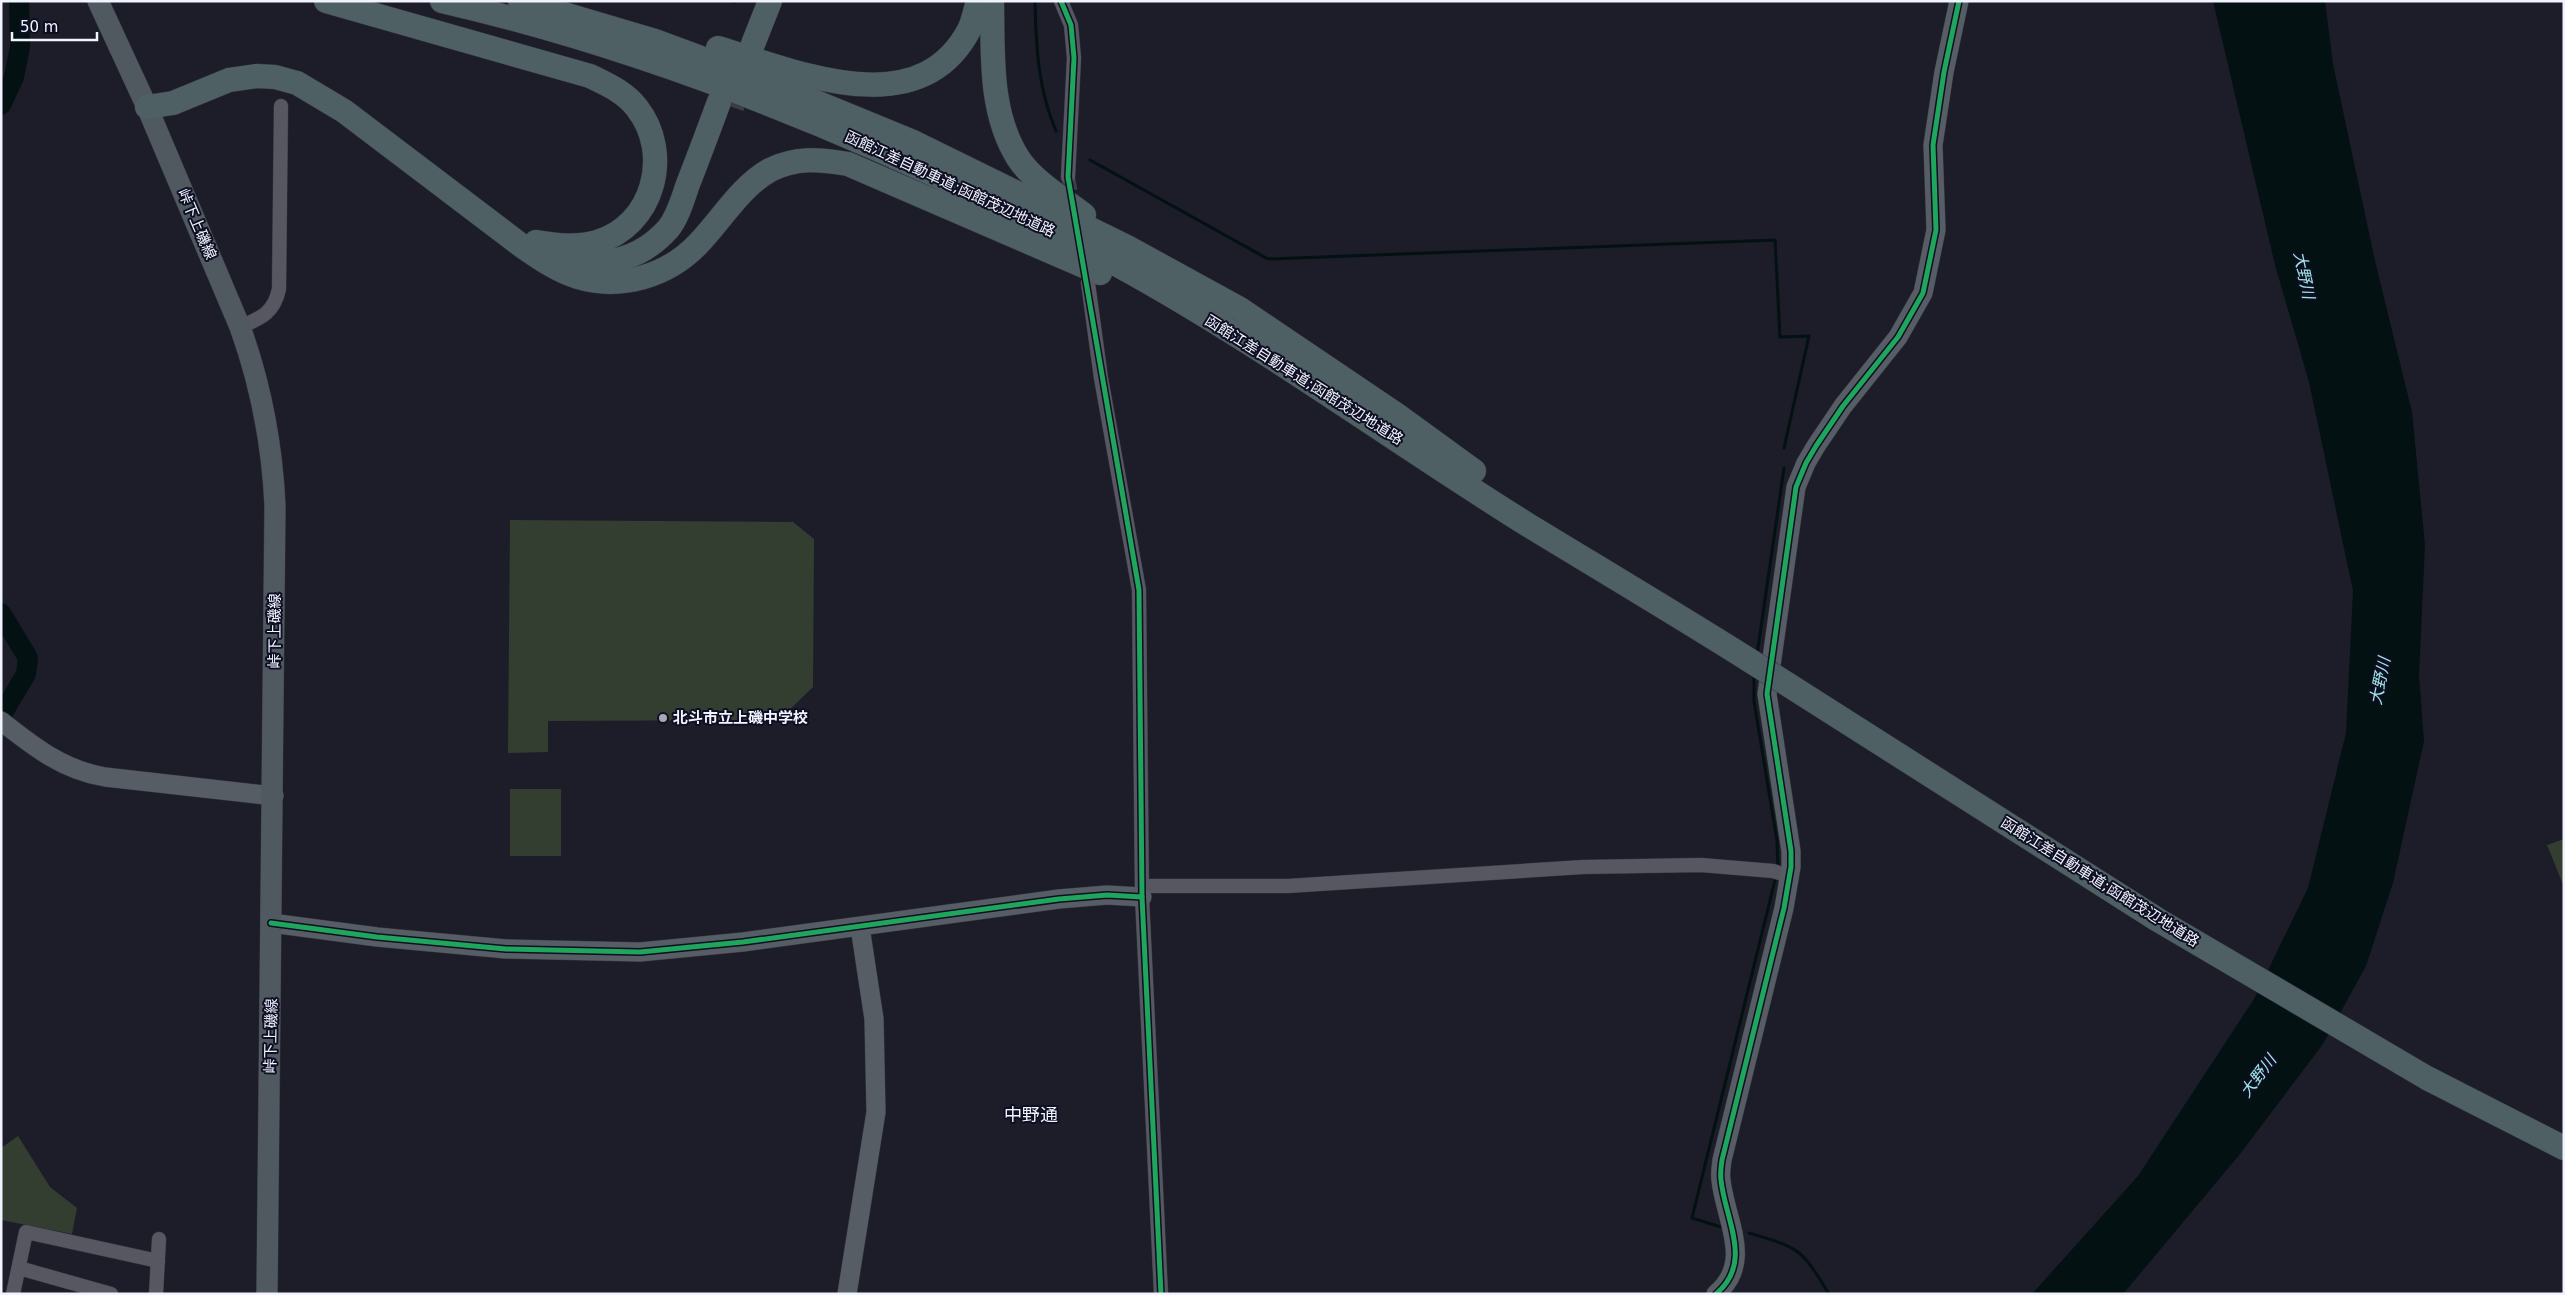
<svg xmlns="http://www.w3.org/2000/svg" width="2565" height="1295" font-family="'DejaVu Sans','Noto Sans JP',sans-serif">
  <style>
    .green { fill: #333e30 }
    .water { fill: #031113 }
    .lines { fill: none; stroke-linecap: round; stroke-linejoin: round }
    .stream { stroke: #031113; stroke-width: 3 }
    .river { stroke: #031113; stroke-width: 20 }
    .street-tunnel { stroke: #3c3d48; stroke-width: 14; stroke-dasharray: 14 7; stroke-linecap: butt }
    .highway-tunnel { stroke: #3c3d48; stroke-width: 24; stroke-dasharray: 24 12; stroke-linecap: butt }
    .street-casing { stroke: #36373f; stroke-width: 15 }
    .secondary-casing { stroke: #36373f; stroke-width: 20 }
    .primary-casing { stroke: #36373f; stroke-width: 22 }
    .highway-casing { stroke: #36373f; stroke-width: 25 }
    .street { stroke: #565760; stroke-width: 14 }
    .secondary { stroke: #575d64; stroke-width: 19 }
    .primary { stroke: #4f595f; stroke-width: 21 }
    .highway { stroke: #4f6064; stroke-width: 24 }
    .highway-bridge-casing { stroke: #36373f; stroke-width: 25; stroke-linecap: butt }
    .highway-bridge { stroke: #4f6064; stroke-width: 24 }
    .cycleway-casing { stroke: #0e0f23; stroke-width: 8 }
    .cycleway { stroke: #20a55d; stroke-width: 5 }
    .poi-dot { fill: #a6a8b4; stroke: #0e0f23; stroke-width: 2 }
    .labels { text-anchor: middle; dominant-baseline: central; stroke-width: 4; stroke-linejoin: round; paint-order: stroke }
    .street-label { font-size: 15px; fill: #f1f3ff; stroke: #0e0f23 }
    .poi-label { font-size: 15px; font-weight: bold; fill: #f1f3ff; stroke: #0e0f23; text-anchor: start }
    .water-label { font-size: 16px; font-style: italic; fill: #a0e7e8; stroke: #0e0f23 }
    .quarter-label { font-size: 18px; fill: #f1f3ff; stroke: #0e0f23 }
  </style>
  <rect width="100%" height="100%" fill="#1c1d28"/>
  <!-- green -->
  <g class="green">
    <polygon points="510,520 793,522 814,539 813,687 779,720 548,721 548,752 508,753"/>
    <rect x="510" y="789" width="51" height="67"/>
    <polygon points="2564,839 2564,887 2547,845"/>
    <polygon points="18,1136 50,1187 77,1208 72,1234 1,1220 1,1148"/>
  </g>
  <!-- water -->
  <polygon class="water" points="2213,1 2325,1 2333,64 2375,261 2412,412 2425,545 2419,675 2424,741 2393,883 2366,966 2323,1044 2240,1154 2123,1294 2032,1294 2138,1176 2254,999 2308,888 2346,733 2353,591 2309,382 2275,265"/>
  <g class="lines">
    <!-- stream -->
    <g class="stream">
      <path d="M 1035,1 C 1036,47 1038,89 1056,131"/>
      <polyline points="734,2 734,1"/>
      <polyline points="1090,160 1268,259 1775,240 1780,337 1809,336 1784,448"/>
      <polyline points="1757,655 1784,468"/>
      <polyline points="1754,674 1754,701 1777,841 1778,868"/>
      <polyline points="1721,1227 1692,1218 1776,876"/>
      <path d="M 1749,1233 C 1800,1248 1801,1248 1829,1294"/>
    </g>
    <!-- river -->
    <g class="river">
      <polyline points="1,105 14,77 20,47 19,1"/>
      <polyline points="1,613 28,658 26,674 1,716"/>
    </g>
    <!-- street-tunnel -->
    <polyline class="street-tunnel" points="1068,177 1074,209"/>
    <!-- highway-tunnel -->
    <polyline class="highway-tunnel" points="732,107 744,72"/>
    <!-- street casing -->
    <g class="street-casing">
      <g id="street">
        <polyline points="1061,1 1071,25 1074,58 1068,177"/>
        <polyline points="1088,283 1101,378 1139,590 1142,897 1161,1294"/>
        <path d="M 240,327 C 261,318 274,313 279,289 L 281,106"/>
        <polyline points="1143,886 1288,886 1583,867 1701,865 1773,871 1789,876"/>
        <polyline points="19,1268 111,1294"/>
        <polyline points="13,1294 26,1232 158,1261"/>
        <polyline points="156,1294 159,1239"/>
      </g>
    </g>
    <!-- secondary casing -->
    <g class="secondary-casing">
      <g id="secondary">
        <path d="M 1,721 C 34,747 63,770 105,777 L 274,796"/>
        <polyline points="271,923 377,937 506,949 640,952 743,942 1059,899 1107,895 1142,897"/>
        <polyline points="847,1294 876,1112 874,1019 860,927"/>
        <path d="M 1716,1294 C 1754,1262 1725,1220 1721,1180 C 1720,1174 1721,1167 1722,1160 L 1784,908 L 1791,867 L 1791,851 L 1767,694 L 1796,487 L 1806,463 L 1816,446 L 1843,406 L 1898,337 L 1923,293 L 1936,230 L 1933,145 L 1944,72 L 1959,1"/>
      </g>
    </g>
    <!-- primary casing -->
    <g class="primary-casing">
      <path id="primary" d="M 98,1 L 147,107 L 240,327 C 261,385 272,444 275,505 L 267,1294"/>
    </g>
    <!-- highway casing -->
    <g class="highway-casing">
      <g id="highway">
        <path d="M 326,1 L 590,76 C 608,85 625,92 637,108 C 673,154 653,226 597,242 C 576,248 556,245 536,242"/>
        <path d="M 442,1 C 633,45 814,116 990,201 C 1032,222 1074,242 1116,264 C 1259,342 1390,439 1528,525 C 1602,570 1676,614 1749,660"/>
        <polyline points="520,1 655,41 782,88 911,141 1127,247 1240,309 1397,415 1474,471"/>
        <path d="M 992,1 C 993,53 989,112 1018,158 C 1033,181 1062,198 1084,215"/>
        <polyline points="753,44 770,1"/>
        <path d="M 718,48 C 795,71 918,126 969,30 C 973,22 975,11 978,1"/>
        <path d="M 147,107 L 173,103 L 229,80 L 257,76 L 275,77 L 297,83 L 344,111 L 522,246 C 539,258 558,271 578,277 C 621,290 668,276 699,243 C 722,219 740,187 770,170 C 796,157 820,159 848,164 L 1100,273"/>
        <path d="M 561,256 C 602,268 638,262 668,229 C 678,217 683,198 688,184 C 699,156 709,129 719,102"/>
        <polyline points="1787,684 2158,920 2427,1078 2564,1148"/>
      </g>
    </g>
    <!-- street -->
    <use href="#street" class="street"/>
    <!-- secondary -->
    <use href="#secondary" class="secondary"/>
    <!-- primary -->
    <use href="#primary" class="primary"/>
    <!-- highway -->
    <use href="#highway" class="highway"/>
    <!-- highway-bridge casing -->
    <g class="highway-bridge-casing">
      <polyline id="highway-bridge" points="1749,660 1787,684"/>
    </g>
    <!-- highway-bridge -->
    <use href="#highway-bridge" class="highway-bridge"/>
    <!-- cycleway casing -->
    <g class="cycleway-casing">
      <g id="cycleway">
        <polyline points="1061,1 1071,25 1074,58 1068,177 1139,590 1142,897 1161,1294"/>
        <polyline points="271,923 377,937 506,949 640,952 743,942 1059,899 1107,895 1142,897"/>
        <path d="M 1716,1294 C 1754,1262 1725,1220 1721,1180 C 1720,1174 1721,1167 1722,1160 L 1784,908 L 1791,867 L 1791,851 L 1767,694 L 1796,487 L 1806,463 L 1816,446 L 1843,406 L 1898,337 L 1923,293 L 1936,230 L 1933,145 L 1944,72 L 1959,1"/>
      </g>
    </g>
    <!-- cycleway -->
    <use href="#cycleway" class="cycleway"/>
  </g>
  <!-- markers -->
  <circle class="poi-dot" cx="663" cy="718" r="5"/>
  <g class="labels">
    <!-- street labels -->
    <g class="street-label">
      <text transform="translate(950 184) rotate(25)">函館江差自動車道;函館茂辺地道路</text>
      <text transform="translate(197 224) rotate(67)">峠下上磯線</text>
      <text transform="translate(1304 380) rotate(32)">函館江差自動車道;函館茂辺地道路</text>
      <text transform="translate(275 631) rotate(-90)">峠下上磯線</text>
      <text transform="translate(2100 882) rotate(32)">函館江差自動車道;函館茂辺地道路</text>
      <text transform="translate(271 1036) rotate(-89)">峠下上磯線</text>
    </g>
    <!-- poi labels -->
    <g class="poi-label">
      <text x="673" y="718">北斗市立上磯中学校</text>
    </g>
    <!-- water labels -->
    <g class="water-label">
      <text transform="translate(2304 275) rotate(78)">大野川</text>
      <text transform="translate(2380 681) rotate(-79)">大野川</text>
      <text transform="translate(2258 1076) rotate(-53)">大野川</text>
    </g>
    <!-- quarter labels -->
    <g class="quarter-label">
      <text x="1031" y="1114">中野通</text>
    </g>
  </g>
  <!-- border -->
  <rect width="2565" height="1295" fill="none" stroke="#f1f3ff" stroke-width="5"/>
  <!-- scale -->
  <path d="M12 32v8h85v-8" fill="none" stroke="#f1f3ff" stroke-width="2.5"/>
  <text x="20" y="32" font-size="15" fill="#f1f3ff" stroke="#0e0f23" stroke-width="4" paint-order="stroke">50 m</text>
</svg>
